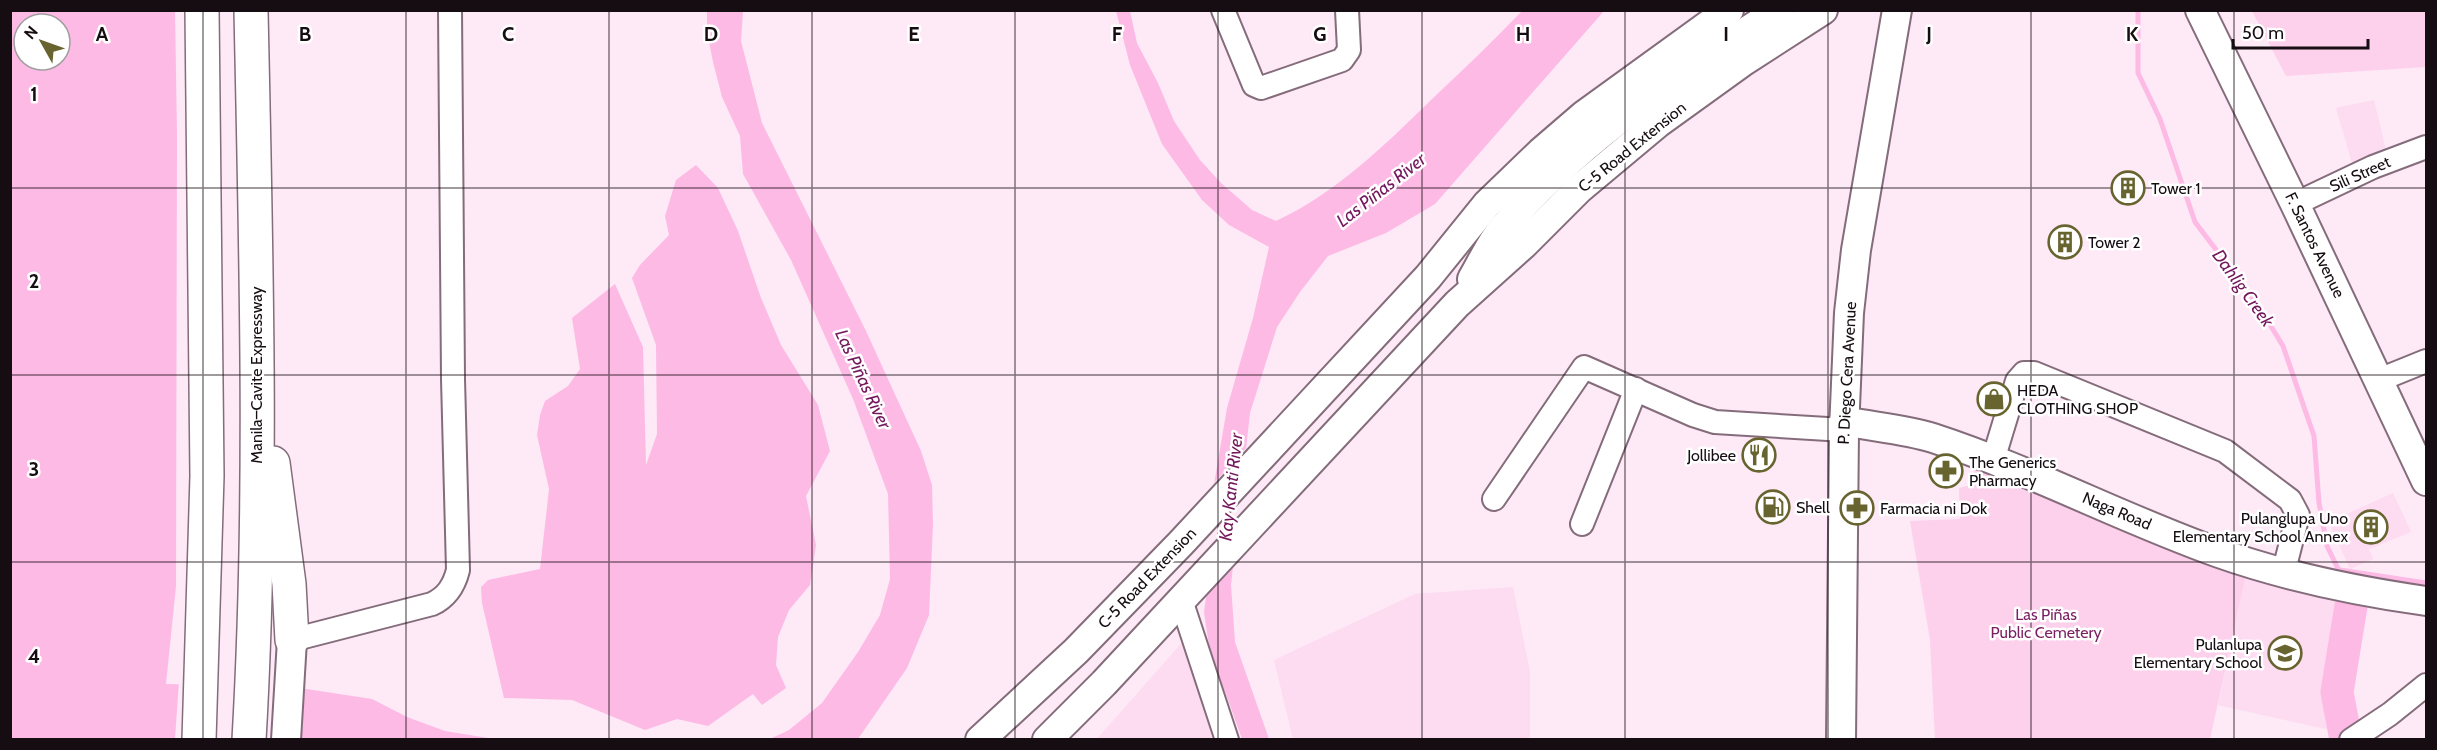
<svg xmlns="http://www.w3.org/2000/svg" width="2437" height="750" font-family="Cabin,sans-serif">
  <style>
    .built { fill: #fddbf0 }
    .green { fill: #fdd0ec }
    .water { fill: #fdbae5; fill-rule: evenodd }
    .pier { fill: #fee9f6 }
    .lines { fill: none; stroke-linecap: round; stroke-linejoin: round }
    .stream { stroke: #fdbae5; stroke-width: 5 }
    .river { stroke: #fdbae5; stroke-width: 33 }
    .minor-casing { stroke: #846c7b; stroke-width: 26 }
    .major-casing { stroke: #846c7b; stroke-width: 32 }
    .highway-casing { stroke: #846c7b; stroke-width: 36 }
    .minor { stroke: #fff; stroke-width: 22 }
    .major { stroke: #fff; stroke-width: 28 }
    .highway { stroke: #fff; stroke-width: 33 }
    .grid { fill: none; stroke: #150d12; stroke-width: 1.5; stroke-opacity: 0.55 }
    .labels { text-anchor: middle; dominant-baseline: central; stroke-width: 5; stroke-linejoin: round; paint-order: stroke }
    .street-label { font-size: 16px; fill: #150d12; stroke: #fff }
    .poi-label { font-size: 16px; fill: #150d12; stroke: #fff; text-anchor: start }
    .park-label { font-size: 16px; fill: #7b1f63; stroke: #fff }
    .water-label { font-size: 18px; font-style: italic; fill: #74175c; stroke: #fff }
    .grid-label { font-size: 20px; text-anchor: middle; font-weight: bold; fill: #150d12; stroke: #fff; stroke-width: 5; stroke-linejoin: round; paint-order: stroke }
  </style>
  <rect width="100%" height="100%" fill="#fee9f6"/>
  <!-- built -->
  <g class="built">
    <polygon points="2374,100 2387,155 2352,163 2336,108"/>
    <polygon points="2393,493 2411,532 2369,549 2373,559 2350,569 2329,522"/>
    <polygon points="2246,575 2348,601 2330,730 2218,705"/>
    <polygon points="1513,587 1530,672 1530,739 1293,739 1274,660 1415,594"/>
    <polygon points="1186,638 1217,739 1096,740 1127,705"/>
  </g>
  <!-- green -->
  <g class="green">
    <polygon points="2252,11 2426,11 2426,67 2286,76"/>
    <polygon points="1975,465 2246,575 2210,739 1935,739 1930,640 1910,521 1960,519 1959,488 1971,485"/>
  </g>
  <!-- water -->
  <g class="water">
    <path d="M 10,11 L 175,11 L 177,135 L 176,586 L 166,684 L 293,687 L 372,699 L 407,717 L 445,731 L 494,739 L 11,739 ZM 24,24 L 60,24 L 60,60 L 24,60 Z"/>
    <polygon points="707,11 743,11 741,41 762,123 866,331 921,451 932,485 933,524 929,615 907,668 858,739 770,739 789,730 822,703 858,652 880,615 890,579 888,494 853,399 791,260 743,174 740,136 722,97 713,62 707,32"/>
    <path d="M 1116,11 L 1130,11 L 1137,43 L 1158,83 L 1174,121 L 1200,160 L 1221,183 L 1252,210 L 1276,221 C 1336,193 1384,146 1431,100 C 1462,71 1493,41 1522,11 L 1604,11 L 1435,204 L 1386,233 L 1328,256 L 1300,292 L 1277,327 L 1250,413 L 1231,585 L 1235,642 L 1269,739 L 1242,739 L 1227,697 L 1211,659 L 1204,612 L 1215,531 L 1214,484 L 1227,408 L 1253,318 L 1269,247 L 1229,225 L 1202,200 L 1162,144 L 1130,65 Z"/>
    <polygon points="696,165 718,188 738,231 761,298 781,345 818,405 830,451 806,496 816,545 810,585 789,610 778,637 776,665 786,688 762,705 753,694 708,726 677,719 645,730 572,700 504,698 482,603 481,587 488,580 540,569 549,489 537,435 540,415 545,401 568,386 580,369 572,318 615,284 643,347 646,465 657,434 656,345 632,278 640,265 669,235 665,216 676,180"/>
  </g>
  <!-- pier -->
  <g class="pier">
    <polygon points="1249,445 1237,561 1203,597 1212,530 1211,486"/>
    <polygon points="179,681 278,683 274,740 175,739"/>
  </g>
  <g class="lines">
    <!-- stream -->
    <g class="stream">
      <polyline points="2138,10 2138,73 2160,119 2195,222 2258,305 2283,346 2314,436 2319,503 2327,546 2342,577"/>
      <polyline points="2340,570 2426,583"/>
    </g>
    <!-- river -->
    <polyline class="river" points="2346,740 2337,692 2351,606"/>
    <!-- minor casing -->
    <g class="minor-casing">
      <g id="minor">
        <polyline points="1223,10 1254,85 1261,88 1342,60 1349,50 1347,10"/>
        <polyline points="2295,204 2373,167 2426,147"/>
        <polyline points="2379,380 2426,361"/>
        <polyline points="1993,460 2017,381 2024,373 2034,373 2225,451 2290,500 2298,515 2283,574"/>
        <polyline points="1494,499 1584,367 1693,415 1715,422 1844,430"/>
        <polyline points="1582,524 1636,389"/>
        <polyline points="1181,600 1227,740"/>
        <path d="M 292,640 L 432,604 C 447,597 454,586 458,570 L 453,379 L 450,10"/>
        <polyline points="2351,740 2390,714 2426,685"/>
      </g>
    </g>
    <!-- major casing -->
    <g class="major-casing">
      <g id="major">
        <polyline points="2200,10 2295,204 2426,481"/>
        <path d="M 1472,279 C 1482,262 1491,242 1503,228 C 1580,138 1681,72 1780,10"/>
        <path d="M 1844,421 C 1873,427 1905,429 1933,438 C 2031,470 2123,519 2219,553 C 2287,577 2356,591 2426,601"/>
        <polyline points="286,740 292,640"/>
        <polyline points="980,740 1076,651 1181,543 1428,277 1487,204 1541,152 1584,115 1729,10"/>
        <polyline points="1047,740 1104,683 1457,304 1524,244 1579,189 1658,123 1744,61 1823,10"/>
        <polyline points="1841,740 1844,430 1849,313 1856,250 1897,10"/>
      </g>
    </g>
    <!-- highway casing -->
    <g class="highway-casing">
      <g id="highway">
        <polyline points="273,463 289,584 292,640"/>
        <polyline points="199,740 207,476 202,10"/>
        <path d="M 249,740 C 263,497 256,253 251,10"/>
      </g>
    </g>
    <!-- minor -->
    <use href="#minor" class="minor"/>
    <!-- major -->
    <use href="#major" class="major"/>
    <!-- highway -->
    <use href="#highway" class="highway"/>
  </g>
  <!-- grid -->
  <path class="grid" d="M 203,10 L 203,740M 406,10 L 406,740M 609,10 L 609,740M 812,10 L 812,740M 1015,10 L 1015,740M 1218,10 L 1218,740M 1422,10 L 1422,740M 1625,10 L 1625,740M 1828,10 L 1828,740M 2031,10 L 2031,740M 2234,10 L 2234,740M 10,188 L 2426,188M 10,375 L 2426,375M 10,562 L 2426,562"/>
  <!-- icons -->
  <defs>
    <g id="building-ring" transform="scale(1.725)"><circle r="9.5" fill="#fff" stroke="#686430" stroke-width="1.5"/><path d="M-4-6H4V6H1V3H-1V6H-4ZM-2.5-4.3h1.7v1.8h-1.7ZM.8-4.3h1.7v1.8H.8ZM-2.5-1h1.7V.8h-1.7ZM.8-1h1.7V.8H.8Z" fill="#686430"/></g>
    <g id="shop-ring" transform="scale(1.725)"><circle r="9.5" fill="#fff" stroke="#686430" stroke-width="1.5"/><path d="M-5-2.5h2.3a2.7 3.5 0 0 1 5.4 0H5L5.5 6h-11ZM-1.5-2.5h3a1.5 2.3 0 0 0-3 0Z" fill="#686430"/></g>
    <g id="restaurant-ring" transform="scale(1.725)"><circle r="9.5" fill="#fff" stroke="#686430" stroke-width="1.5"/><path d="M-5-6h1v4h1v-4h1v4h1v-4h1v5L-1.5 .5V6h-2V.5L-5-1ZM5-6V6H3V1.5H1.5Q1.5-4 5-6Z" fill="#686430"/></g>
    <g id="pharmacy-ring" transform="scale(1.725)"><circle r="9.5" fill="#fff" stroke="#686430" stroke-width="1.5"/><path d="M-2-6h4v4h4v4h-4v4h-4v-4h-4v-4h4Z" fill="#686430"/></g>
    <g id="fuel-ring" transform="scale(1.725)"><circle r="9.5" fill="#fff" stroke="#686430" stroke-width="1.5"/><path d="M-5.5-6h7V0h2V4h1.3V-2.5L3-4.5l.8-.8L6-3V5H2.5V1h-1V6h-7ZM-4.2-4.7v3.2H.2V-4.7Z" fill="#686430"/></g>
    <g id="school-ring" transform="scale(1.725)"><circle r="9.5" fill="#fff" stroke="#686430" stroke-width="1.5"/><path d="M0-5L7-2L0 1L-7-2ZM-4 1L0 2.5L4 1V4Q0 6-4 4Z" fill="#686430"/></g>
  </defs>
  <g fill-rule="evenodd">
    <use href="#building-ring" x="2128" y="188"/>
    <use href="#building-ring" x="2065" y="242"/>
    <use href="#shop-ring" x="1994" y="399"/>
    <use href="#restaurant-ring" x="1759" y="455"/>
    <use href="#pharmacy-ring" x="1946" y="471"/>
    <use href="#fuel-ring" x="1773" y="507"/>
    <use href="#pharmacy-ring" x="1857" y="508"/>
    <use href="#building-ring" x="2371" y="527"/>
    <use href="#school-ring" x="2285" y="653"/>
  </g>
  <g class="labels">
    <!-- street labels -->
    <g class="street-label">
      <text transform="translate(1632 147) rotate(-39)">C-5 Road Extension</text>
      <text transform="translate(2360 174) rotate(-24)">Sili Street</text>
      <text transform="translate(2315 245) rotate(64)">F. Santos Avenue</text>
      <text transform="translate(1847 373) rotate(-87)">P. Diego Cera Avenue</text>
      <text transform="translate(256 375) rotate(-90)">Manila–Cavite Expressway</text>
      <text transform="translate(2117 511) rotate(23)">Naga Road</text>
      <text transform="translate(1147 578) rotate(-46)">C-5 Road Extension</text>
    </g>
    <!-- poi labels -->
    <g class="poi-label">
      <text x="2151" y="188">Tower 1</text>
      <text x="2088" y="242">Tower 2</text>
      <text x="2017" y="390">HEDA<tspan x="2017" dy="18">CLOTHING SHOP</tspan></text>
      <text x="1736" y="455" text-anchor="end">Jollibee</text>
      <text x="1969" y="462">The Generics<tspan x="1969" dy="18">Pharmacy</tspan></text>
      <text x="1796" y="507">Shell</text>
      <text x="1880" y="508">Farmacia ni Dok</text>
      <text x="2348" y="518" text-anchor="end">Pulanglupa Uno<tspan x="2348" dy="18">Elementary School Annex</tspan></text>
      <text x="2262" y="644" text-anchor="end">Pulanlupa<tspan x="2262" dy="18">Elementary School</tspan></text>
    </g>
    <!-- park labels -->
    <g class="park-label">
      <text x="2046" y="614">Las Piñas<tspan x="2046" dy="18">Public Cemetery</tspan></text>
    </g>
    <!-- water labels -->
    <g class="water-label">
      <text transform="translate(1381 190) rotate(-38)">Las Piñas River</text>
      <text transform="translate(2243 288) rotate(54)">Dahlig Creek</text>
      <text transform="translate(863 379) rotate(65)">Las Piñas River</text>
      <text transform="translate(1231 487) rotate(-84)">Kay Kanti River</text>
    </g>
  </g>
  <g class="grid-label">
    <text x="102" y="41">A</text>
    <text x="305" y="41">B</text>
    <text x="508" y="41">C</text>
    <text x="711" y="41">D</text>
    <text x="914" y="41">E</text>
    <text x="1117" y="41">F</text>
    <text x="1320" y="41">G</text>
    <text x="1523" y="41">H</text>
    <text x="1726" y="41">I</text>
    <text x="1929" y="41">J</text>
    <text x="2132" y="41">K</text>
    <text x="34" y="101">1</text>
    <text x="34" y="288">2</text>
    <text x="34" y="476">3</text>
    <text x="34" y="663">4</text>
  </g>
  <!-- border -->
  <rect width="2437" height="750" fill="none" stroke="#150d12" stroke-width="24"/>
  <!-- north arrow -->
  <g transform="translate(42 42) rotate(310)"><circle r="28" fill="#ffffff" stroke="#a19ea0" stroke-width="1.5"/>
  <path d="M0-4.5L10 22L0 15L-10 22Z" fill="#686430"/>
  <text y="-9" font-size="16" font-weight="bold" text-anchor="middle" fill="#150d12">N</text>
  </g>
  <!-- scale -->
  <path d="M2233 39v9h135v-9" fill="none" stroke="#150d12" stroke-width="3"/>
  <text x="2242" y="39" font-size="18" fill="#150d12" stroke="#ffffff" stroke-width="4.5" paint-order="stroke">50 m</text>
</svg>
